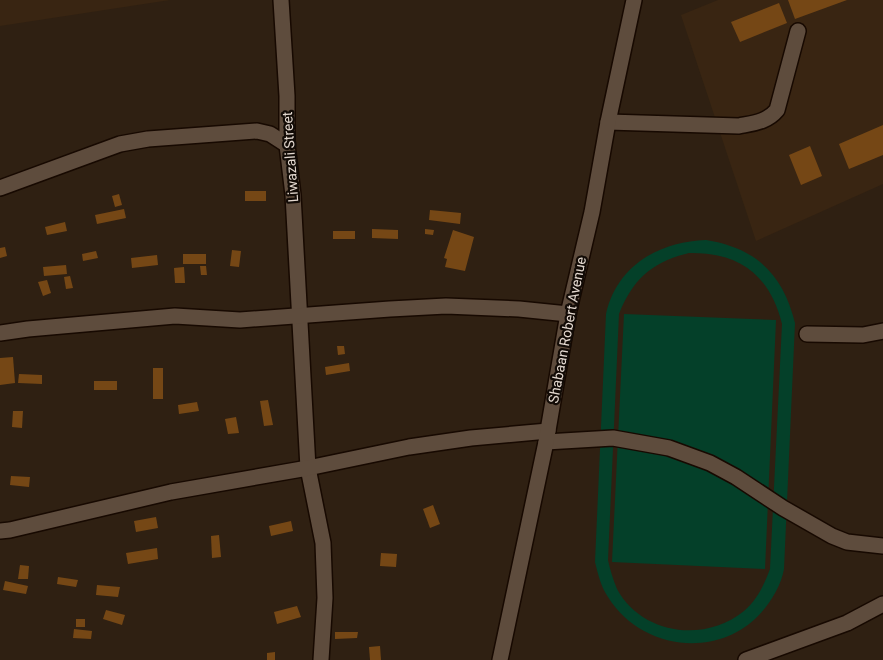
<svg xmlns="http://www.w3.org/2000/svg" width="883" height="660" font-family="Roboto,sans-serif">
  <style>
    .built { fill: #392512 }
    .green { fill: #044029; fill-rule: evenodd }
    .building { fill: #754715 }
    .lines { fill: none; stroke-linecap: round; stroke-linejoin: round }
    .minor-casing { stroke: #170901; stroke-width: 18 }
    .minor { stroke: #5e4c3d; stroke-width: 15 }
    .labels { text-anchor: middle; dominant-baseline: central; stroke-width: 4.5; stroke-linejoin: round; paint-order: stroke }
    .street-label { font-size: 14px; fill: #e3d8cf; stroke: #120b06 }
  </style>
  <rect width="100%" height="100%" fill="#2f2012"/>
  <!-- built -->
  <g class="built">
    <polygon points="0,0 170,0 0,26"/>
    <polygon points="718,0 883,0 883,184 756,241 681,15"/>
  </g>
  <!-- green -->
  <g class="green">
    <path d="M 706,240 C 756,248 783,274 795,323 L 784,569 C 781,586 771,602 759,615 C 716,660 640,649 608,597 C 601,587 598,574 595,562 L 606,314 C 617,265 659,242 706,240 ZM 689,253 C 739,252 770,275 782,324 L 770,569 C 764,585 757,600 744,611 C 705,643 642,635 617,589 C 613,579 610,570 608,560 L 619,314 C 633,279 652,262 689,253 Z"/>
    <polygon points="624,314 776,320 765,569 612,562"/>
  </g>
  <!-- building -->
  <g class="building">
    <polygon points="788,0 847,0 795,19"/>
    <polygon points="779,3 787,23 740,42 731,22"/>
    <polygon points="883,125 883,155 849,169 839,144"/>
    <polygon points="810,146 822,176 801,185 789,155"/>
    <rect x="245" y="191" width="21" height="10"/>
    <polygon points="119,194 122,205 115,207 112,196"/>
    <polygon points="124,209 126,218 97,224 95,215"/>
    <polygon points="430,210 461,213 460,224 429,220"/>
    <polygon points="65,222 67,231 47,235 45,227"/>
    <polygon points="372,229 398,230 398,239 372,238"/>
    <polygon points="425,229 434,230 433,235 425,234"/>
    <polygon points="453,230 474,237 465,271 445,267 447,259 444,258"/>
    <rect x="333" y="231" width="22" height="8"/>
    <polygon points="5,247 7,256 0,258 0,248"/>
    <polygon points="232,250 241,251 239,267 230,266"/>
    <polygon points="96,251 98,258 83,261 82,254"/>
    <rect x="183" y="254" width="23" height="10"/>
    <polygon points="157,255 158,265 132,268 131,258"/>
    <polygon points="66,265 67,274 44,276 43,267"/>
    <polygon points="200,266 206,266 207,275 201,275"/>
    <polygon points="184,267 185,283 175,283 174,268"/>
    <polygon points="70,276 73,288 66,289 64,277"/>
    <polygon points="47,280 51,293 43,296 38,282"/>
    <polygon points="337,346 344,346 345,354 338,355"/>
    <polygon points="13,357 15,383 0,385 0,358"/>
    <polygon points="349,363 350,371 326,375 325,367"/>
    <rect x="153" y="368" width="10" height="31"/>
    <polygon points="19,374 42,375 42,384 18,383"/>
    <rect x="94" y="381" width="23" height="9"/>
    <polygon points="268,400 273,425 264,426 260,401"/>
    <polygon points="197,402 199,411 179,414 178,405"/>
    <polygon points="13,411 23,411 22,428 12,427"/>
    <polygon points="236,417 239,433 228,434 225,419"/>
    <polygon points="11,476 30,477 29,487 10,485"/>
    <polygon points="433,505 440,524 430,528 423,509"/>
    <polygon points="156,517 158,528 136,532 134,521"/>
    <polygon points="291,521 293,531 271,536 269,526"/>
    <polygon points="219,535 221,557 212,558 211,536"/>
    <polygon points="157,548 158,559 128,564 126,553"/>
    <polygon points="381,553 397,554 396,567 380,566"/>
    <polygon points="20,565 29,566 28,579 18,579"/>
    <polygon points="58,577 78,580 76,587 57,584"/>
    <polygon points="5,581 28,586 26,594 3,590"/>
    <polygon points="97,585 120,587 118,597 96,595"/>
    <polygon points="297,606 301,617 277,624 274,612"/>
    <polygon points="106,610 125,615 122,625 103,619"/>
    <rect x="76" y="619" width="9" height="8"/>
    <polygon points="74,629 92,631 91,639 73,638"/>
    <polygon points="335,632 358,632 357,638 335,639"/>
    <polygon points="380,646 381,660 370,660 369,647"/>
    <polygon points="275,652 275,660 267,660 267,653"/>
  </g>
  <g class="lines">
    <!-- minor casing -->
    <g class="minor-casing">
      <g id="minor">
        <polyline points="281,0 287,96 287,145 293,195 308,468 323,543 325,598 321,660"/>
        <path d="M 608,122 L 739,126 C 754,123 767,122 777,110 L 798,31"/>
        <polyline points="0,188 120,144 148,139 257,131 270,134 287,145"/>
        <polyline points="0,333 28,329 175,316 240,320 390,309 446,306 519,309 568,314"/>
        <polyline points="807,334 863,335 883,331"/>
        <polyline points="546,442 613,438 669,448 710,463 736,477 783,508 832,536 847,542 883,546"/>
        <polyline points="0,531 10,530 171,492 308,468 409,447 471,438 548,431"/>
        <polyline points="500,660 546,442 568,314 592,212 608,122 634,0"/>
        <polyline points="746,660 847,623 883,604"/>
      </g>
    </g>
    <!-- minor -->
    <use href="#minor" class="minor"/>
  </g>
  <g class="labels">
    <!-- street labels -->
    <g class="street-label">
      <text transform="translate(290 157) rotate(-94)">Liwazali Street</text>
      <text transform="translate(567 330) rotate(-79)">Shabaan Robert Avenue</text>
    </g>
  </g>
</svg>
